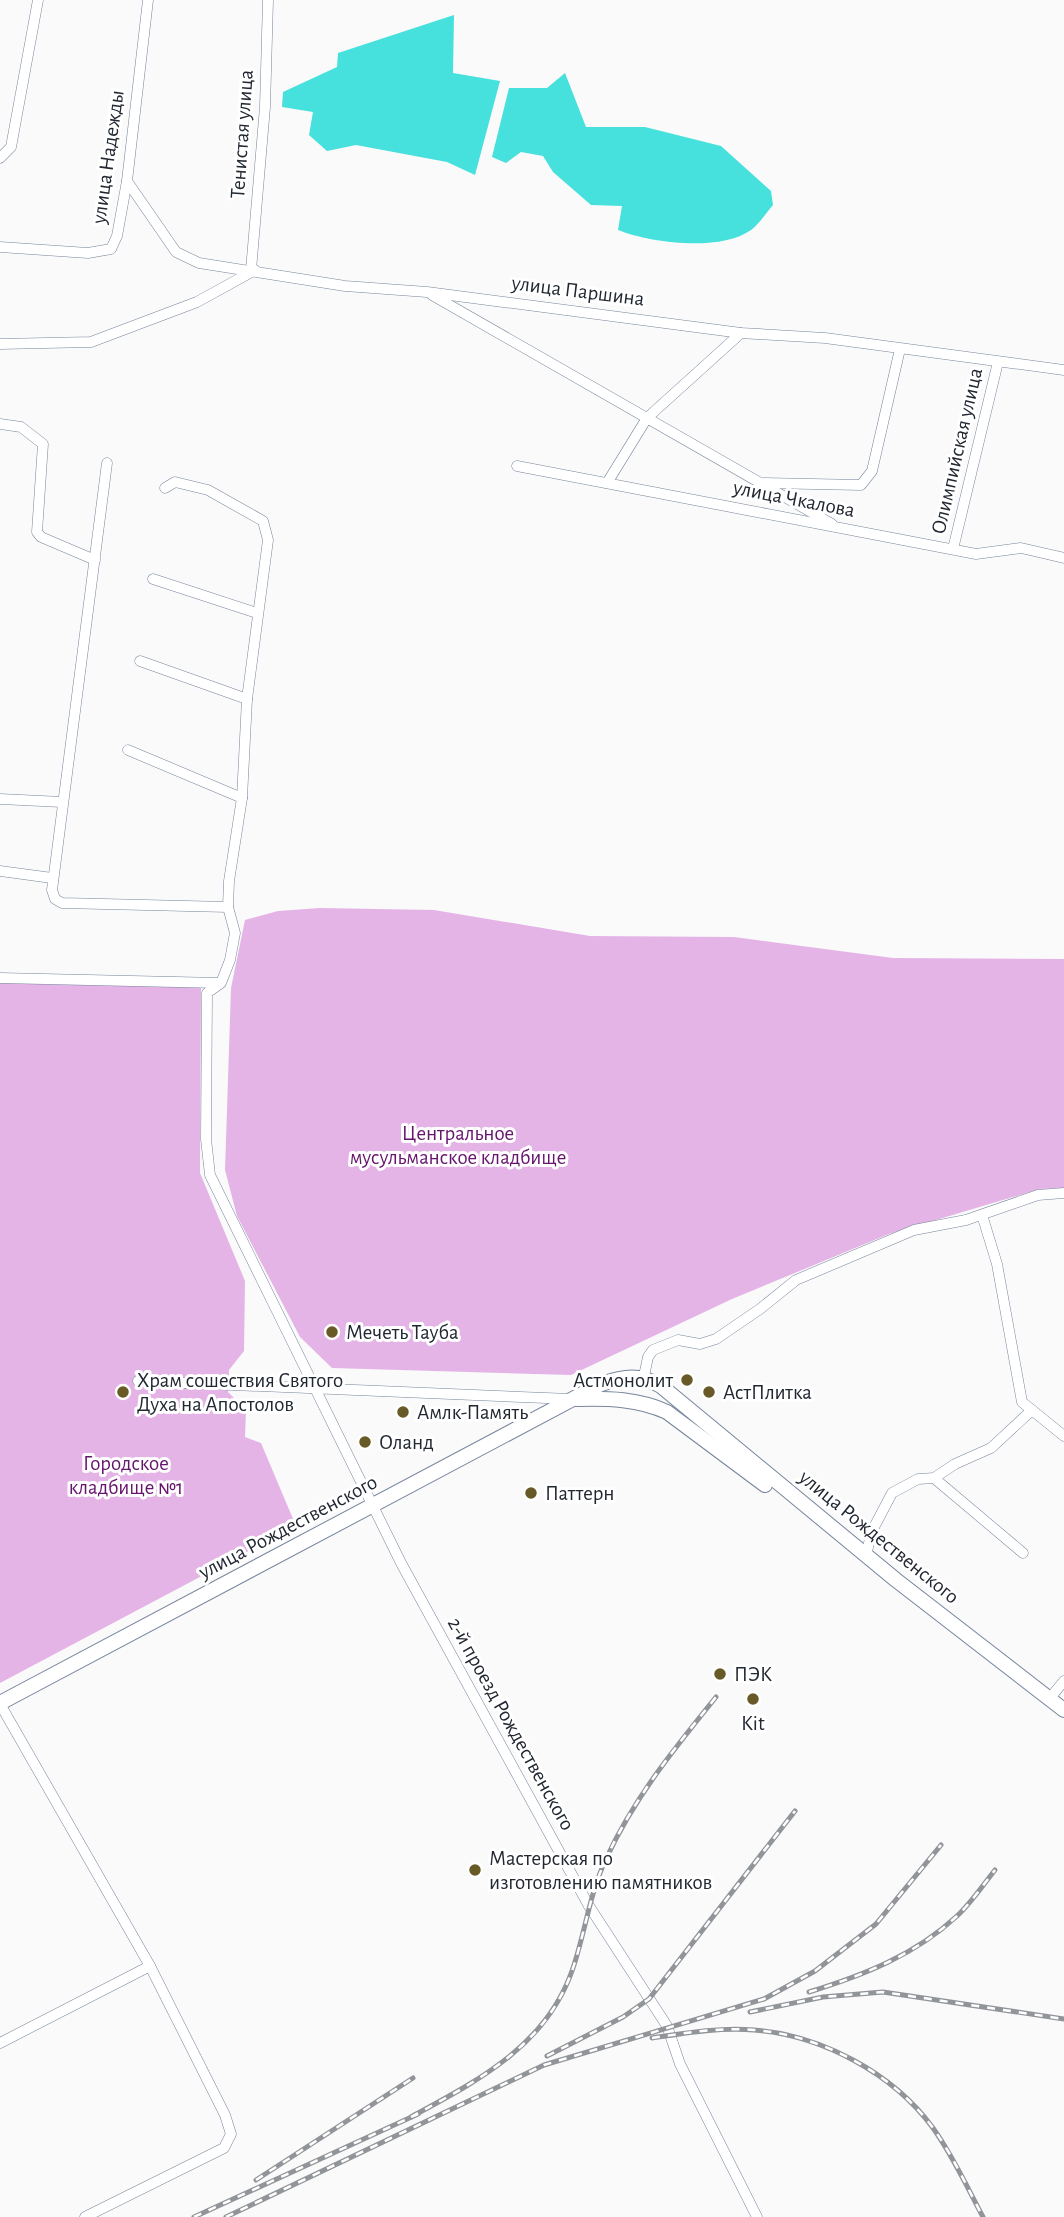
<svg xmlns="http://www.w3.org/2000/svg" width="1064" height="2217" font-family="'Alegreya Sans',sans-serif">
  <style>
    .green { fill: #e4b4e7 }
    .water { fill: #46e0dd }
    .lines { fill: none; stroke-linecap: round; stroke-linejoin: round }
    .street-casing { stroke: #76859c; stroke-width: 11 }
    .secondary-casing { stroke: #76859c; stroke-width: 16 }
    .street { stroke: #fff; stroke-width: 10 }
    .secondary { stroke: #fff; stroke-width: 14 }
    .rail-casing { stroke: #919499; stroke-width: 5 }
    .rail { stroke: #fff; stroke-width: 2.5; stroke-dasharray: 8; stroke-linecap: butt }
    .poi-dot { fill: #685a27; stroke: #fff; stroke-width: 2.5 }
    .labels { text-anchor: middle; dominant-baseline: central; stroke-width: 6; stroke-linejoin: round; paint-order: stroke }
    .street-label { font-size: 21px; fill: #222832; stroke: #fff }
    .park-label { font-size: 21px; fill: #66146e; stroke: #fff }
    .poi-label { font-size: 21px; fill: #222832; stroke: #fff; text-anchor: start }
  </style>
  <rect width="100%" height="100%" fill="#fafafa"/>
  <!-- green -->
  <g class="green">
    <polygon points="320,908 434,910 590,936 734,937 893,958 1064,959 1064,1188 1040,1189 889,1234 732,1299 571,1375 332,1368 300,1337 237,1216 225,1170 231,988 245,920 278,911"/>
    <polygon points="0,980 201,986 200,1173 245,1281 244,1351 229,1370 228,1392 246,1410 245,1437 261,1443 296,1526 0,1683"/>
  </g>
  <!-- water -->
  <g class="water">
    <polygon points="454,15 453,73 500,81 475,175 447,162 356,145 327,151 309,135 313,112 282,107 283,92 337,67 338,53"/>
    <path d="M 565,73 L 586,127 L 645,127 L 721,146 L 771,191 L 773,205 C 766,213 759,224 751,230 C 720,252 651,243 618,230 L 622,206 L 591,205 L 553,172 L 543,156 L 521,152 L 506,163 L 492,157 L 509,88 L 547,88 Z"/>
  </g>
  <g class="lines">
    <!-- street casing -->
    <g class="street-casing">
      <g id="street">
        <polyline points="0,158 11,147 38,0"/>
        <polyline points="127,181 176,252 199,263 345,286 427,292 741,333 825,338 1064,370"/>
        <polyline points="0,247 88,253 111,249 117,236 127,181 148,0"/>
        <polyline points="251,270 265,107 268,0"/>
        <polyline points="432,295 832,524"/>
        <polyline points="0,344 91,342 197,302 255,270"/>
        <polyline points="0,424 21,427 43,444 37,532 41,537 95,560"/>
        <polyline points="107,463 52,890 55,899 62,903 228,907"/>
        <polyline points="517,466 976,554 1021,548 1064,558"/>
        <polyline points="607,483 647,418 741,333"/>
        <polyline points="764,483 861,485 872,471 900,349"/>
        <polyline points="165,488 175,482 208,490 263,521 268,540 247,699 242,798 229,881 228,907 235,933 230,960 221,983 207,993 206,1139 210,1175 401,1563 589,1906 667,2026 680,2064 757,2217"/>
        <polyline points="953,549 998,362"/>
        <polyline points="153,579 257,613"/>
        <polyline points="140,661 247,699"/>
        <polyline points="128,750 242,798"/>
        <polyline points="0,799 62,802"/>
        <polyline points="0,871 52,878"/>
        <polyline points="0,978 220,983"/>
        <polyline points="982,1215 997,1264 1022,1402 1064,1436"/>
        <polyline points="644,1376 648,1357 653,1350 678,1340 700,1344 716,1339 760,1309 796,1280 914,1230 966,1220 1038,1195 1064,1193"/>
        <polyline points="138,1381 571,1399"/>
        <polyline points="934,1478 1023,1553"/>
        <polyline points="866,1555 872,1531 892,1493 918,1479 934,1478 955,1464 991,1448 1032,1410"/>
        <polyline points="1050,1698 1064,1681"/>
        <polyline points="0,1704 150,1966 225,2115 231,2134 224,2148 85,2217"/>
        <polyline points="0,2043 150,1966"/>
      </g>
    </g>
    <!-- secondary casing -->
    <g class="secondary-casing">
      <g id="secondary">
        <path d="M 577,1399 C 608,1398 639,1399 667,1412 L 765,1485"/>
        <path d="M 0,1703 L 601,1384 C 625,1376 639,1374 661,1386 L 896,1580 L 1064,1710"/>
      </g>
    </g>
    <!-- street -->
    <use href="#street" class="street"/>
    <!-- secondary -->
    <use href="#secondary" class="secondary"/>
    <!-- rail casing -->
    <g class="rail-casing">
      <g id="rail">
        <path d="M 809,1992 C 864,1975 915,1955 957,1916 C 971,1903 983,1885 995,1870"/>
        <polyline points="750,2012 823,1997 883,1992 1064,2019"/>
        <path d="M 652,2038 C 685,2033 721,2027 754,2030 C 821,2035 893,2073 933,2128 C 953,2156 967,2187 983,2217"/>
        <polyline points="547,2056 623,2017 649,1999 795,1811"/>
        <path d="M 411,2117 C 477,2081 545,2047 572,1971 C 585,1934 589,1895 606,1859 C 634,1798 674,1749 716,1697"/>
        <polyline points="256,2180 413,2078"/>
        <polyline points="194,2217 418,2114"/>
        <polyline points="226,2217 544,2065 764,1999 815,1971 876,1924 941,1845"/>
      </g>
    </g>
    <!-- rail -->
    <use href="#rail" class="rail"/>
  </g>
  <!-- markers -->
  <g class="poi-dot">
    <circle cx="332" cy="1332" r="7"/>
    <circle cx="687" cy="1380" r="7"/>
    <circle cx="123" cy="1392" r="7"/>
    <circle cx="709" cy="1392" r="7"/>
    <circle cx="403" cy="1412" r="7"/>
    <circle cx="365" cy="1442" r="7"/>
    <circle cx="531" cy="1493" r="7"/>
    <circle cx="720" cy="1674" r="7"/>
    <circle cx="753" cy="1699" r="7"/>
    <circle cx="475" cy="1870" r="7"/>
  </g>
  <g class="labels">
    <!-- street labels -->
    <g class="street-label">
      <text transform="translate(242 134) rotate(-86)">Тенистая улица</text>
      <text transform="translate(108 157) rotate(-82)">улица Надежды</text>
      <text transform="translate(578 291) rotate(7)">улица Паршина</text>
      <text transform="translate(957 451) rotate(-77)">Олимпийская улица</text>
      <text transform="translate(794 499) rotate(11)">улица Чкалова</text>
      <text transform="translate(288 1527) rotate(-28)">улица Рождественского</text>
      <text transform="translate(879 1537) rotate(39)">улица Рождественского</text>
      <text transform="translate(511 1724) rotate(61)">2-й проезд Рождественского</text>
    </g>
    <!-- park labels -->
    <g class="park-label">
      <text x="458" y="1133">Центральное<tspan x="458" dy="24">мусульманское кладбище</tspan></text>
      <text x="126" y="1463">Городское<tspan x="126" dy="24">кладбище №1</tspan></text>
    </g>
    <!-- poi labels -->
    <g class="poi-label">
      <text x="346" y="1332">Мечеть Тауба</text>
      <text x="137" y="1380">Храм сошествия Святого<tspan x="137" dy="24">Духа на Апостолов</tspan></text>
      <text x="673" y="1380" text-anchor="end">Астмонолит</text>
      <text x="723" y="1392">АстПлитка</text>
      <text x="417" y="1412">Амлк-Память</text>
      <text x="379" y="1442">Оланд</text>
      <text x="545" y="1493">Паттерн</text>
      <text x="734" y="1674">ПЭК</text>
      <text x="753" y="1723" text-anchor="middle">Kit</text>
      <text x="489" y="1858">Мастерская по<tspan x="489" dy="24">изготовлению памятников</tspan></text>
    </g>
  </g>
</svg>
